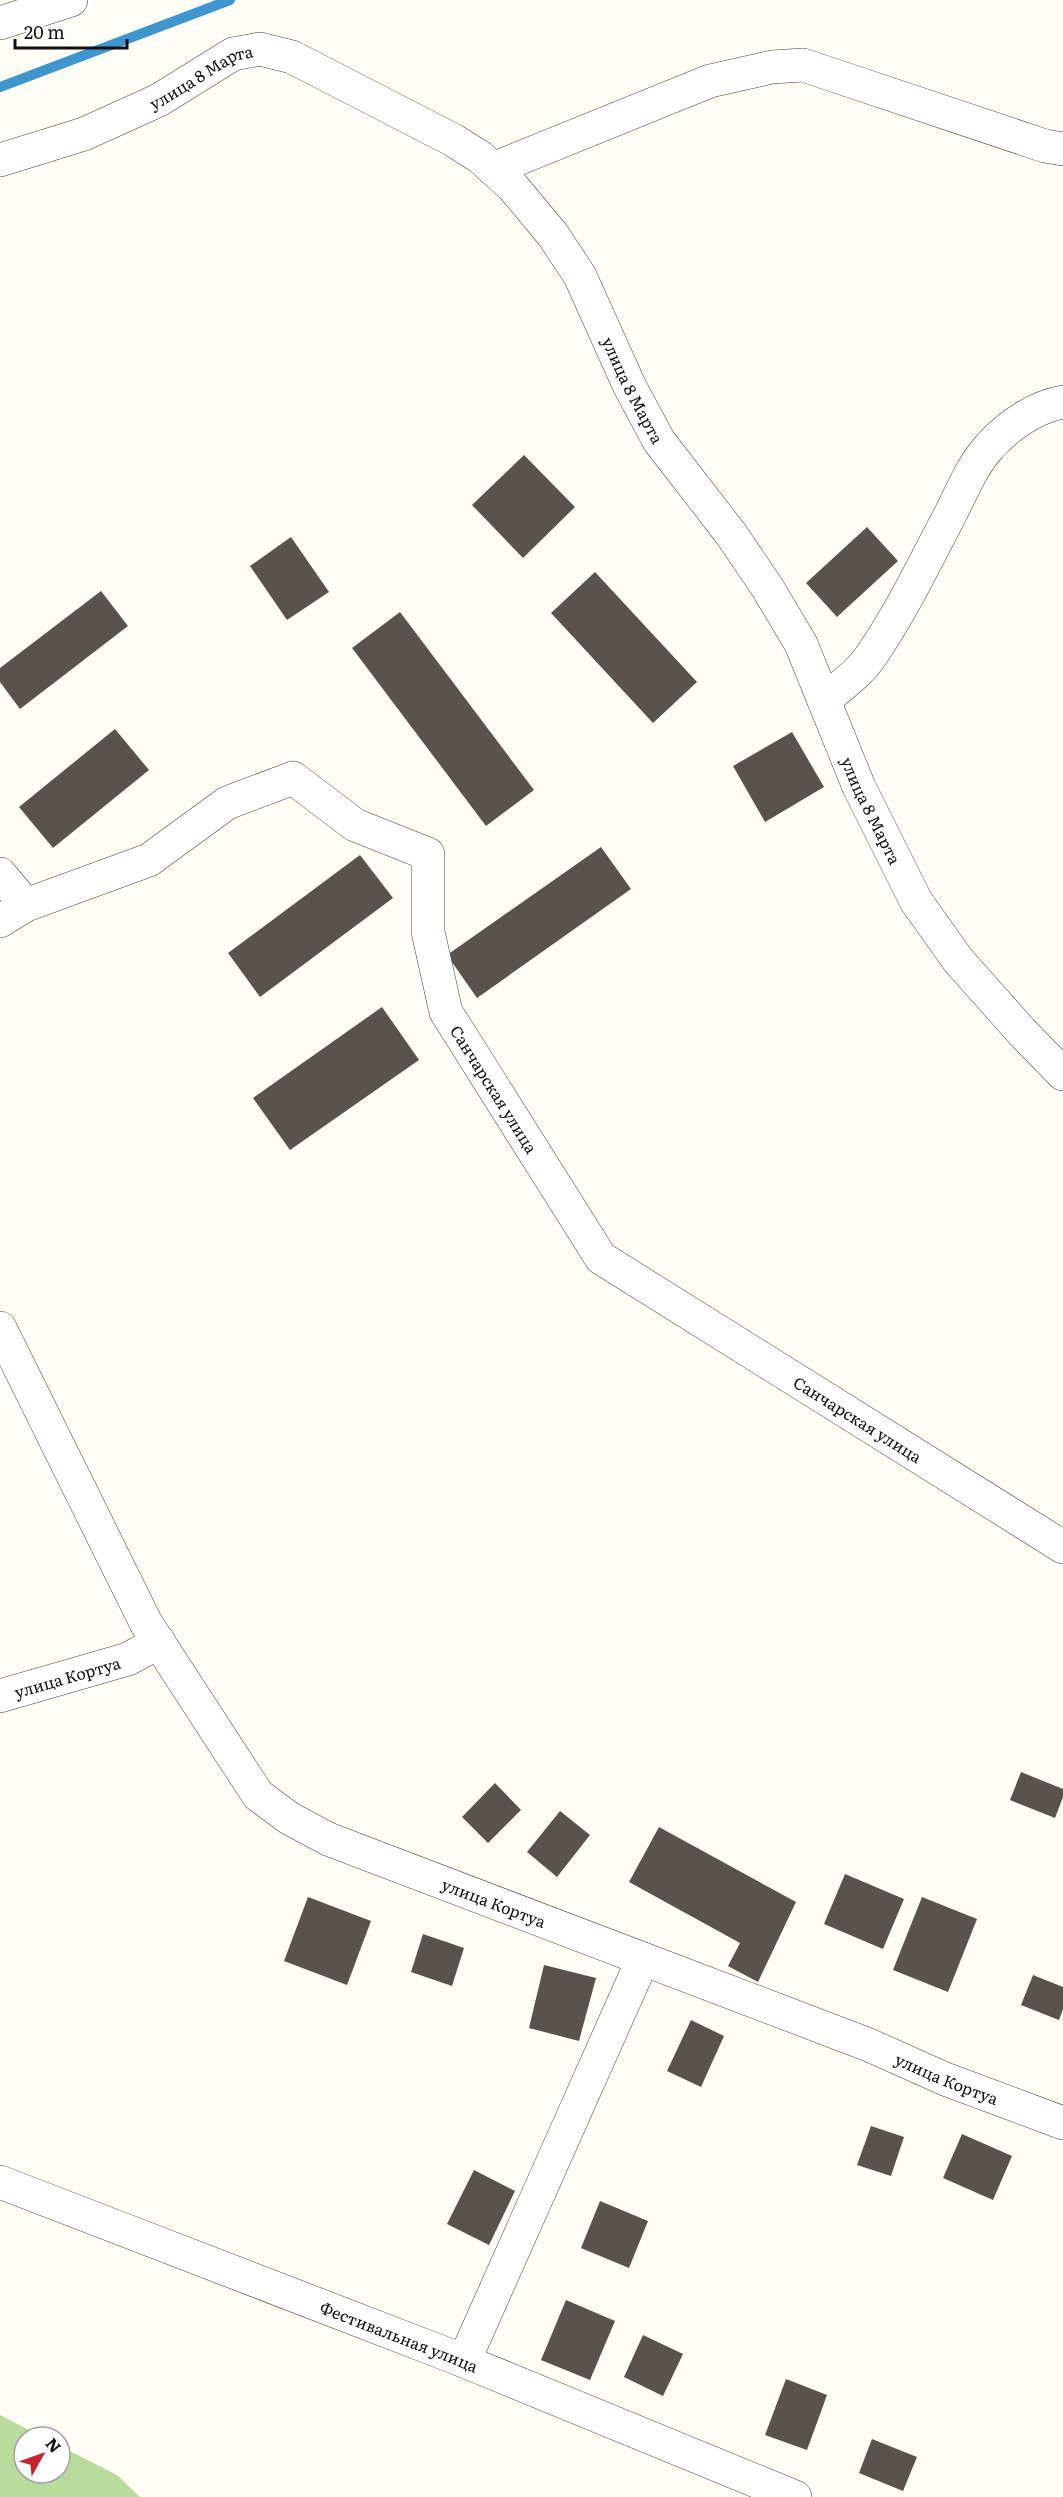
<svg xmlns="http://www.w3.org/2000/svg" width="1063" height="2497" font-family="Literata,serif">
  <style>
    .forest { fill: #b9dc9c }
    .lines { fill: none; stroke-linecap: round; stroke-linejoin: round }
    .stream { stroke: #3f96cf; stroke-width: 10 }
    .building { fill: #5a524d }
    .minor-casing { stroke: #444; stroke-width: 34 }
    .tertiary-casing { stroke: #444; stroke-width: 34 }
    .minor { stroke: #fff; stroke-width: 33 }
    .tertiary { stroke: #fff; stroke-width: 33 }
    .labels { text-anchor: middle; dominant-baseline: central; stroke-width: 6; stroke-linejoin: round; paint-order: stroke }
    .street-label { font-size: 16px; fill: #111; stroke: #fff }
  </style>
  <rect width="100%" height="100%" fill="#fffdf5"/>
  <!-- forest -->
  <polygon class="forest" points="0,2415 43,2437 24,2437 24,2473 60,2473 60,2446 117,2475 140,2497 0,2497"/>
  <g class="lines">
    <!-- stream -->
    <polyline class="stream" points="0,87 230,0"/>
  </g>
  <!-- building -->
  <g class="building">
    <polygon points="524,455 575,507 523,558 472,505"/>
    <polygon points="867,527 898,561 837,617 806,583"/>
    <polygon points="291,537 329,592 287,620 250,566"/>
    <polygon points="595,572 697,682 653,723 551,613"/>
    <polygon points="101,591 128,626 20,709 0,682 0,668"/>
    <polygon points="400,612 534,790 486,826 352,648"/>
    <polygon points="115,729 149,770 53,848 19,807"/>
    <polygon points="792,732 824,787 765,822 733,766"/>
    <polygon points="601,847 631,889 477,998 447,955"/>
    <polygon points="360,855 393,898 260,997 228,953"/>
    <polygon points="382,1007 419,1060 290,1150 253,1098"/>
    <polygon points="1021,1772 1063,1789 1063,1797 1055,1818 1010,1800"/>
    <polygon points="495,1783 521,1810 488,1843 462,1817"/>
    <polygon points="560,1811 590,1835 557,1877 527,1852"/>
    <polygon points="659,1827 796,1902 758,1982 728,1966 740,1943 629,1882"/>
    <polygon points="845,1874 904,1899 883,1949 824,1924"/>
    <polygon points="308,1897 371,1921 347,1985 284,1961"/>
    <polygon points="922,1897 977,1919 948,1992 893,1970"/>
    <polygon points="423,1934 464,1948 452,1986 411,1972"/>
    <polygon points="544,1965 596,1978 579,2041 529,2028"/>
    <polygon points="1033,1975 1063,1987 1063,2009 1059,2020 1021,2005"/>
    <polygon points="691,2020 724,2036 701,2087 667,2071"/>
    <polygon points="871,2126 904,2137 891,2176 857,2165"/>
    <polygon points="962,2134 1012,2156 993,2200 943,2178"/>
    <polygon points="474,2170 515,2191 489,2245 447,2224"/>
    <polygon points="600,2201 648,2221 629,2268 581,2248"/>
    <polygon points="566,2300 615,2321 590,2380 541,2360"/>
    <polygon points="643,2335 683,2354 663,2396 624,2377"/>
    <polygon points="786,2379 827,2395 807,2450 765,2435"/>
    <polygon points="872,2439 917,2457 903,2491 859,2473"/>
  </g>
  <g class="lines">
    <!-- minor casing -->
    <g class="minor-casing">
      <g id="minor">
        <path id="s1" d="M 0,160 L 84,134 L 159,100 L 233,54 L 260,49 L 292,57 L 453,140 L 480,157 L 513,187 L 553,235 L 580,276 L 629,385 L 659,441 L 731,534 L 767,587 L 801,644 L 859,787 L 916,901 L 958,960 L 1022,1032 L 1063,1074"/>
        <polyline points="493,169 710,81 772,67 803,65 1045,146 1063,149"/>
        <path d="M 824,700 C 841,686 861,672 873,653 C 903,609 926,560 951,513 C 962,491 973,464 990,446 C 1008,426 1035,407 1063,402"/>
        <polyline points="0,874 26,905"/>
        <path id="s2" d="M 0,921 L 26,905 L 149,860 L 227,803 L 293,778 L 355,825 L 428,854 L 428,932 L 446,1012 L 601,1258 L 1063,1547"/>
        <path id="s3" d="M 0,1328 L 146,1623 L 258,1795 L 289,1818 L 328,1839 L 869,2045 L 945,2079 L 1063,2123"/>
        <path id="s4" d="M 0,1696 L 128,1659 L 159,1642"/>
        <path id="s5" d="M 0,2182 L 454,2357 L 795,2497"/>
        <polyline points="464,2361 643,1959"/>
      </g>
    </g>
    <!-- tertiary casing -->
    <g class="tertiary-casing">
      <polyline id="tertiary" points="0,23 71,0"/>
    </g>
    <!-- minor -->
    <use href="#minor" class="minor"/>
    <!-- tertiary -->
    <use href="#tertiary" class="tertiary"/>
  </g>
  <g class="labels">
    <!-- street labels -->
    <g class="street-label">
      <text stroke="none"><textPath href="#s1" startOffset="219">улица 8 Марта</textPath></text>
      <text stroke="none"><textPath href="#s1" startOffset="813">улица 8 Марта</textPath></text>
      <text stroke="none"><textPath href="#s1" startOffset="1299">улица 8 Марта</textPath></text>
      <text stroke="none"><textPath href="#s2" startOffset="736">Санчарская улица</textPath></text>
      <text stroke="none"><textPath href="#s2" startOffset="1239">Санчарская улица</textPath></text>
      <text stroke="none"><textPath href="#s4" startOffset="70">улица Кортуа</textPath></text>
      <text stroke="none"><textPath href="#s3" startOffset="795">улица Кортуа</textPath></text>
      <text stroke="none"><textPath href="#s3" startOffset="1281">улица Кортуа</textPath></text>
      <text stroke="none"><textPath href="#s5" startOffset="428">Фестивальная улица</textPath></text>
    </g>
  </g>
  <!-- north arrow -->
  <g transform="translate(42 2455) rotate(50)"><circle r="28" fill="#ffffff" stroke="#a0a0a0" stroke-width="1.5"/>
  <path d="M0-4.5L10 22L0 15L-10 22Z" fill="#c4262e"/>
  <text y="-9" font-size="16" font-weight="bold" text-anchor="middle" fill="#111111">N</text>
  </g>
  <!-- scale -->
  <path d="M15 39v9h112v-9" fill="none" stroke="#111111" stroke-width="3"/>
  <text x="24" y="39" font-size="18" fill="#111111" stroke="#ffffff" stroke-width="4.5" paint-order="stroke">20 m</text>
</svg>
